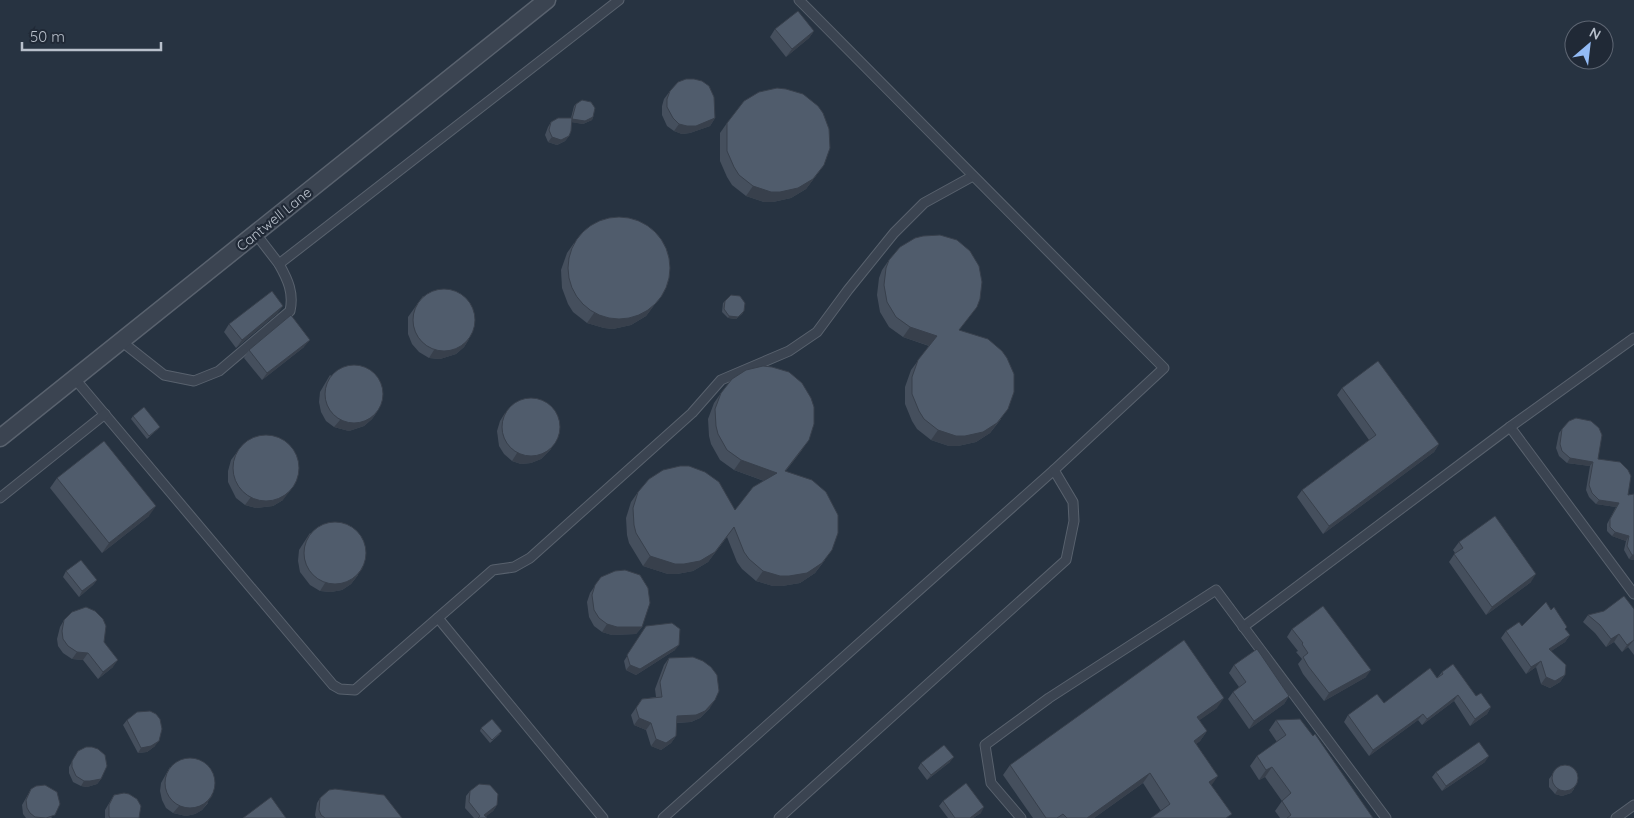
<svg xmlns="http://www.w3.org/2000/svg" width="1634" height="818" font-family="Quicksand,sans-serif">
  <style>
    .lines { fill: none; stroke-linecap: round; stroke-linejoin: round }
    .service-casing { stroke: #59626e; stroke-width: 11 }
    .minor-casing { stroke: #59626e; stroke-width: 19 }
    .service { stroke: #3b4451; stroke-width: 9 }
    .minor { stroke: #3b4451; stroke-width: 16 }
    .wall { fill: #454f5d }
    .shaded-wall { fill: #38404c }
    .building { fill: #505c6c; stroke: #38404c }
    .labels { text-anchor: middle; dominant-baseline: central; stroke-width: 4.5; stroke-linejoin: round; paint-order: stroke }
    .street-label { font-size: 14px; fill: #b8c0cb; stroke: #202936 }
  </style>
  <rect width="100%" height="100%" fill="#273341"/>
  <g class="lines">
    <!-- service casing -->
    <g class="service-casing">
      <g id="service">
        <polyline points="256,234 279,264 619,0"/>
        <polyline points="1634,338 1510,427 1634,594"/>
        <path d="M 121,341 L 164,375 L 194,381 L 219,371 L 290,311 C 294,293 288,280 279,264"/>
        <polyline points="75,379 333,685 340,689 355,690 493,570 514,567 530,558 692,413 721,380 789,351 817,332 848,290 894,233 924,203 973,176"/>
        <polyline points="0,498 105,414"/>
        <polyline points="438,618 603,818"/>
        <polyline points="1243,627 1510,427"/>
        <polyline points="663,818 1054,470"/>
        <polyline points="779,818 1066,560 1074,521 1073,502 1054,470 1164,368 799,0"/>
        <polyline points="1021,818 991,783 985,745 1049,698 1216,590 1386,818"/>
        <polyline points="1616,818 1634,805"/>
      </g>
    </g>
    <!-- minor casing -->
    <g class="minor-casing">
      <polyline id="minor" points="0,438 547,0"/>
    </g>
    <!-- service -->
    <use href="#service" class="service"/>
    <!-- minor -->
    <use href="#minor" class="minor"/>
  </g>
  <!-- wall -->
  <g class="wall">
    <polygon points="775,29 814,31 809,38 786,57 770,37"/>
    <polygon points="670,91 715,118 710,126 690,133 682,134 674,131 667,126 662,115 662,106 664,99"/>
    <polygon points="576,104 593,117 592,120 583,124 572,122 569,136 565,141 557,145 548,142 545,135 548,127 551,122 571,118 574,106"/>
    <polygon points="727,123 824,165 806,189 791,198 773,202 764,202 746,196 732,185 727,177 720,161 720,133"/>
    <polygon points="574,243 664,292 646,316 631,325 613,329 604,328 587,323 573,312 568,304 562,288 561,270 567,253"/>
    <polygon points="889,260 977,307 959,330 1001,419 990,433 976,442 958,446 949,446 931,440 917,429 912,421 905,404 905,387 911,370 929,346 903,337 889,327 880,312 877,295 879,278 882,270"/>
    <polygon points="423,296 469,339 464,347 456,354 440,359 429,358 419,352 412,344 408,334 408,317"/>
    <polygon points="725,301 744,311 742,314 736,319 728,318 722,312 723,303"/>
    <polygon points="278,313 236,348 224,332 229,324"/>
    <polygon points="304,347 262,380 244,358 249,350"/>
    <polygon points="330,375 377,412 372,419 364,426 349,431 334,427 326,421 321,412 319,402 320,392"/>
    <polygon points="1342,388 1439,444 1434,452 1323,534 1297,497 1302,490 1369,440 1337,395"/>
    <polygon points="721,393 802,450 785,472 825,560 815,573 800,583 782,586 773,586 756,581 742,569 737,562 727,537 708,562 693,571 677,574 668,574 643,566 629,543 627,535 626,518 631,502 638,492 735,510 764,481 734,470 720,460 711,444 709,436 708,419 714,403"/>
    <polygon points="505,413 551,449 541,459 531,463 521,464 512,461 504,454 499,446 497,431 500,421"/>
    <polygon points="133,416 158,429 147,439 131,419"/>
    <polygon points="1562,429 1598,459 1628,495 1634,560 1629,559 1624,550 1626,541 1612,536 1607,531 1607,524 1616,507 1596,504 1589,497 1586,490 1590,466 1567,463 1559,456 1556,448 1559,433"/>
    <polygon points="237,452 283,500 273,506 256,508 245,505 236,498 228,482 228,471 231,460"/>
    <polygon points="57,478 149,516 102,553 50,488"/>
    <polygon points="310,533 358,575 351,584 342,590 331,592 320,591 310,585 300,572 298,561 299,550"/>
    <polygon points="1459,542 1531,582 1486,615 1449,562 1455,553 1453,550"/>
    <polygon points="66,571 97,580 93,585 79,597 63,577"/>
    <polygon points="601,577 642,627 636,634 612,635 602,632 594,626 589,617 587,602 590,593"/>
    <polygon points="1634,609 1634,655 1628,647 1622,652 1614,642 1606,647 1595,633 1583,622 1588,615"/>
    <polygon points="1551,610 1570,635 1565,642 1551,651 1565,675 1560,682 1550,688 1541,684 1536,667 1526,674 1501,638 1506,631 1522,626"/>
    <polygon points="64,620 104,642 113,667 98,679 83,660 72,659 63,653 58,646 57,639 60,627"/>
    <polygon points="1292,629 1366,677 1324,701 1303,674 1298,664 1302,659 1296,652 1298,651 1287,637"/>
    <polygon points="643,631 675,650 636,675 626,670 624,661"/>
    <polygon points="669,658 710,708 700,718 691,722 676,723 676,736 671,743 661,750 651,746 646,730 634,725 631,715 642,699 656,697 655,689 664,665"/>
    <polygon points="1234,665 1289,696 1284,704 1249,729 1228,699 1233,692 1239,687 1229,673"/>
    <polygon points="1442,672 1491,707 1487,714 1470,726 1454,701 1422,725 1418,720 1369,756 1344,722 1348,715 1384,703 1437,678"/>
    <polygon points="1217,708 1199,720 1207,731 1200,741 1196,744 1218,776 1161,811 1143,783 1094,818 1033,818 1003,775 1010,765"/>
    <polygon points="127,720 155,746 147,752 138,753 123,725"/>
    <polygon points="1276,720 1373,818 1280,818 1275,811 1282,801 1265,777 1259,780 1250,766 1257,756 1277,742 1269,730"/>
    <polygon points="481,728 500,734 490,743 480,731"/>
    <polygon points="78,751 101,779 97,784 87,787 81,786 73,782 69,773 69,767"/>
    <polygon points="950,762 927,780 918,768 921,763"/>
    <polygon points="1485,762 1442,791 1432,777 1436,772"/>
    <polygon points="170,767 208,803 202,810 195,814 186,816 173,813 166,808 162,800 160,791 161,783"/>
    <polygon points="1558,767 1574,789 1571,793 1562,796 1555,794 1549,787 1549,779"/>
    <polygon points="31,789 52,818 26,818 23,814 22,805"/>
    <polygon points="470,791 497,805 493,811 486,816 487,818 474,818 465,808 466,796"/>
    <polygon points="114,795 139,818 105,818 105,810"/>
    <polygon points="320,798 402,818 316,818 315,815 317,803"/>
    <polygon points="943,801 981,813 973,818 948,818 939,806"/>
  </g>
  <!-- shaded-wall -->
  <g class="shaded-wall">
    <polygon points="814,31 809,38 786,57 792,49"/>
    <polygon points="593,117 592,120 583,124 570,122 572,119"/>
    <polygon points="715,118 710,126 690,133 682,134 674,131 679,124"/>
    <polygon points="569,136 565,141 557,145 548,142 552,137"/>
    <polygon points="824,165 806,189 791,198 773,202 764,202 746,196 753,186"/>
    <polygon points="664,292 646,316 631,325 613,329 604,328 587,323 594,313"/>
    <polygon points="283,306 278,313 236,348 242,340"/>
    <polygon points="744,311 742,314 736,319 728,318 729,316"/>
    <polygon points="910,327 937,336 930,346 903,337"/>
    <polygon points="469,339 464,347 456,354 440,359 429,358 434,350"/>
    <polygon points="310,340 304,347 262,380 267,373"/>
    <polygon points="1008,409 990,433 976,442 958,446 949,446 931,440 938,430"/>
    <polygon points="377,412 372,419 364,426 349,431 334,427 340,420"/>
    <polygon points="809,440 802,450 778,481 785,471"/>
    <polygon points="556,441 551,449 541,459 531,463 521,464 512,461 517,453"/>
    <polygon points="1439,444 1434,452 1323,534 1329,526"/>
    <polygon points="1570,458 1593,462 1590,466 1567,463"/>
    <polygon points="741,460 777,473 770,483 734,470"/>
    <polygon points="296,483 283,500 273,506 256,508 245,505 251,497"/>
    <polygon points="1599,500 1619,503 1616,507 1596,504"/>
    <polygon points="156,506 149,516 102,553 109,543"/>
    <polygon points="734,527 708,562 693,571 677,574 668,574 643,566 650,556"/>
    <polygon points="1615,532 1629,536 1626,541 1612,536"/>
    <polygon points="832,550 815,573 800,583 782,586 773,586 756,581 763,571"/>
    <polygon points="1632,555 1634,555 1634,560 1629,559"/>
    <polygon points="363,568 351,584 342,590 331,592 320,591 325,583"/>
    <polygon points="1536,574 1531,582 1486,615 1492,607"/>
    <polygon points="97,580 93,585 79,597 82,591"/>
    <polygon points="607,624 642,627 636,634 612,635 602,632"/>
    <polygon points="1619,634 1614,642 1606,647 1611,639"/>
    <polygon points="1570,635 1565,642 1544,656 1549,649"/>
    <polygon points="1634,640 1628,647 1622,652 1627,645"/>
    <polygon points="679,645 675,650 636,675 626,670 630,665"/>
    <polygon points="77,652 88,653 83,660 72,659"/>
    <polygon points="118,660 113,667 98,679 103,672"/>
    <polygon points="1541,661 1536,667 1526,674 1531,667"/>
    <polygon points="1371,670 1366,677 1324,701 1329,693"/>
    <polygon points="1565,675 1560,682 1550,688 1541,684 1546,677"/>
    <polygon points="1458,695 1454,701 1422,725 1427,719"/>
    <polygon points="1289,696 1284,704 1249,729 1254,721"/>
    <polygon points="1224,698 1217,708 1190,727 1197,717"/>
    <polygon points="715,700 710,708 700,718 691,722 672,723 677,716"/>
    <polygon points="1491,707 1487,714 1470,726 1475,719"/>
    <polygon points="1423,714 1418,720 1369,756 1373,750"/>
    <polygon points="639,718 651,723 646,730 634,725"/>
    <polygon points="1207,731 1200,741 1187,751 1194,741"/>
    <polygon points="676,736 671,743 661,750 651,746 656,739"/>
    <polygon points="159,741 155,746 147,752 138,753 141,748"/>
    <polygon points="1489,756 1485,762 1442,791 1446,786"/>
    <polygon points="954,757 950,762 927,780 931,775"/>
    <polygon points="1272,767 1265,777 1259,780 1266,770"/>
    <polygon points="1150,773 1143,783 1094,818 1087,818"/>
    <polygon points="1218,776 1211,786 1209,782"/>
    <polygon points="101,779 97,784 87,787 81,786 84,781"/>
    <polygon points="1577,784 1571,793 1562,796 1555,794 1558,789"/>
    <polygon points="213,795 202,810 195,814 186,816 173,813 179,806"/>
    <polygon points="497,805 493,811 484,818 484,815"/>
    <polygon points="984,807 981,813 973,818 970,818"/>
  </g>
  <!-- building -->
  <g class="building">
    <polygon points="798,11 814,31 792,49 775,29"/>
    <polygon points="686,79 694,79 702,81 709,86 714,97 715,118 696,126 687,126 679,124 673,118 667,107 667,99 670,91 678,82"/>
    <polygon points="777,88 786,89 803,94 818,106 823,113 829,129 830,148 824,165 813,179 798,188 780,192 771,192 753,186 739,175 734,167 727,151 727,123 744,101 759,92"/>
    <polygon points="582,100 591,102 595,108 593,117 585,121 572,119 576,104"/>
    <polygon points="558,118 572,118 571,131 569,136 561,140 552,137 549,130 551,122"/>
    <circle cx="619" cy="268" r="51"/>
    <polygon points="940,235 957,240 970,251 979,266 982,282 980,299 977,307 959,330 988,339 1002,351 1007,358 1014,374 1014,392 1008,409 997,423 983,432 965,436 956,436 938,430 924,419 919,411 912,394 912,377 918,360 937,336 910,327 896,317 887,302 884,285 886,268 889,260 900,247 915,238 923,236"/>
    <circle cx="444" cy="320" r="31"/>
    <polygon points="272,291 283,306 242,340 229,324"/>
    <polygon points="731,295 740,296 745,303 744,311 738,317 729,316 724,309 725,301"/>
    <polygon points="291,315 310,340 267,373 249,350"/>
    <polygon points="1378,361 1439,444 1329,526 1302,490 1376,435 1342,388"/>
    <circle cx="354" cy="394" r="29"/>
    <polygon points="763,366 772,367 789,372 802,383 811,398 814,407 814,424 809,440 785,471 812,480 826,492 838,515 838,533 832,550 822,563 807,573 789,576 780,576 763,571 749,559 744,552 734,527 715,552 700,561 684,564 675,564 650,556 636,533 634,525 633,508 638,492 649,479 663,470 680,466 689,466 705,472 719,482 735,510 753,487 777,473 741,460 727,450 718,434 716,426 715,409 721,393 732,379 746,370"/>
    <circle cx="531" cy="427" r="29"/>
    <polygon points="144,407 160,427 149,436 133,416"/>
    <polygon points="1576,418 1591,421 1599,428 1602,435 1598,459 1620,462 1628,470 1631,476 1628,495 1634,494 1634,555 1632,555 1627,546 1629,536 1615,532 1610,527 1610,519 1619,503 1599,500 1592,493 1589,485 1593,462 1570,458 1562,451 1560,444 1562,429 1569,421"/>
    <circle cx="266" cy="468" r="33"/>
    <polygon points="104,441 156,506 109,543 57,478"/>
    <polygon points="1495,516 1536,574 1492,607 1454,554 1463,548 1459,542"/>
    <circle cx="335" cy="553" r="31"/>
    <polygon points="81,560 97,580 82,591 66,571"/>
    <polygon points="625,570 640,575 648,588 650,603 642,627 617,627 607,624 599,618 594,610 592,595 595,585 601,577 615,571"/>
    <polygon points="1624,596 1634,609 1634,640 1627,645 1619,634 1611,639 1600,625 1588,615 1604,611"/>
    <polygon points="1546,602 1551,610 1554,607 1567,627 1565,629 1570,635 1549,649 1566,665 1565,675 1555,681 1546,677 1541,661 1531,667 1506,631 1519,622 1522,626"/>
    <polygon points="1323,606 1371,670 1329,693 1308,666 1303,657 1308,653 1302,644 1303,643 1292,629"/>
    <polygon points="86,607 95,611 103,619 106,626 104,642 118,660 103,672 88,653 77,652 68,646 63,639 62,631 64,620 72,612"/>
    <polygon points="672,623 680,629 679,645 640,669 630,665 627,655 646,626"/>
    <polygon points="1184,640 1224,698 1197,717 1207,731 1194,741 1218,776 1209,782 1232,814 1226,818 1151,818 1170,804 1150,773 1087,818 1067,818 1063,814 1057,818 1046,818 1010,765"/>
    <polygon points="1257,649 1289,696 1254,721 1233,692 1246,682 1234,665"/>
    <polygon points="693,657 703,661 711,667 717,675 719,691 715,700 705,711 696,715 677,716 676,736 666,743 656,739 651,723 639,718 636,708 642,699 662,697 660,682 669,658"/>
    <polygon points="1453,664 1476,696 1481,693 1491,707 1475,719 1458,695 1427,719 1423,714 1373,750 1348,715 1377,694 1384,703 1430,668 1437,678 1443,674 1442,672"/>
    <polygon points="150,711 156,714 160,719 162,729 159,741 151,746 141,748 127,720 137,712"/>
    <polygon points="492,719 502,731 492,740 481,728"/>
    <polygon points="1300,719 1313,736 1315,734 1373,818 1287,818 1291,815 1282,801 1291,793 1272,767 1266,770 1257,756 1286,735 1276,720"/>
    <polygon points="1479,742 1489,756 1446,786 1436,772"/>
    <polygon points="944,745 954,757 931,775 921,763"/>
    <polygon points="86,747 92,747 98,749 105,755 107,766 101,779 90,781 84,781 76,776 72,767 72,761 78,751"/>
    <circle cx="190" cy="783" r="25"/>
    <circle cx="1565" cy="778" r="13"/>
    <polygon points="966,783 984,807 970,818 955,818 943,801"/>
    <polygon points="479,784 490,785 498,794 497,805 484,815 487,818 478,818 480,816 469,802 470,791"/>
    <polygon points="45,785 57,792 60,804 55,815 46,818 35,817 30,813 27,808 26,800 31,789 36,786"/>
    <polygon points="335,789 384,795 402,818 325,818 321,815 319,810 320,798 329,790"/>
    <polygon points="124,793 129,794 137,799 141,806 139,818 110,818 109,816 109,805 114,795"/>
    <polygon points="271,797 286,818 243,818"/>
  </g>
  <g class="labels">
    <!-- street labels -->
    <g class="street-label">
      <text transform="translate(274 219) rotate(-39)">Cantwell Lane</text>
    </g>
  </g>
  <!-- north arrow -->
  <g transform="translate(1589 45) rotate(28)"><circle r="24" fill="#202936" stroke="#5d6572"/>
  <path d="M0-4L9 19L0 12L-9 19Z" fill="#93bbf5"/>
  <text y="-8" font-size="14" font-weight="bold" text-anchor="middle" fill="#b8c0cb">N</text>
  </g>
  <!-- scale -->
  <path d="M22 42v8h139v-8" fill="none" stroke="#b8c0cb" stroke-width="2.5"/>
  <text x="30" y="42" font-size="15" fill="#b8c0cb" stroke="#202936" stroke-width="4" paint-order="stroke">50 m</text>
</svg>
